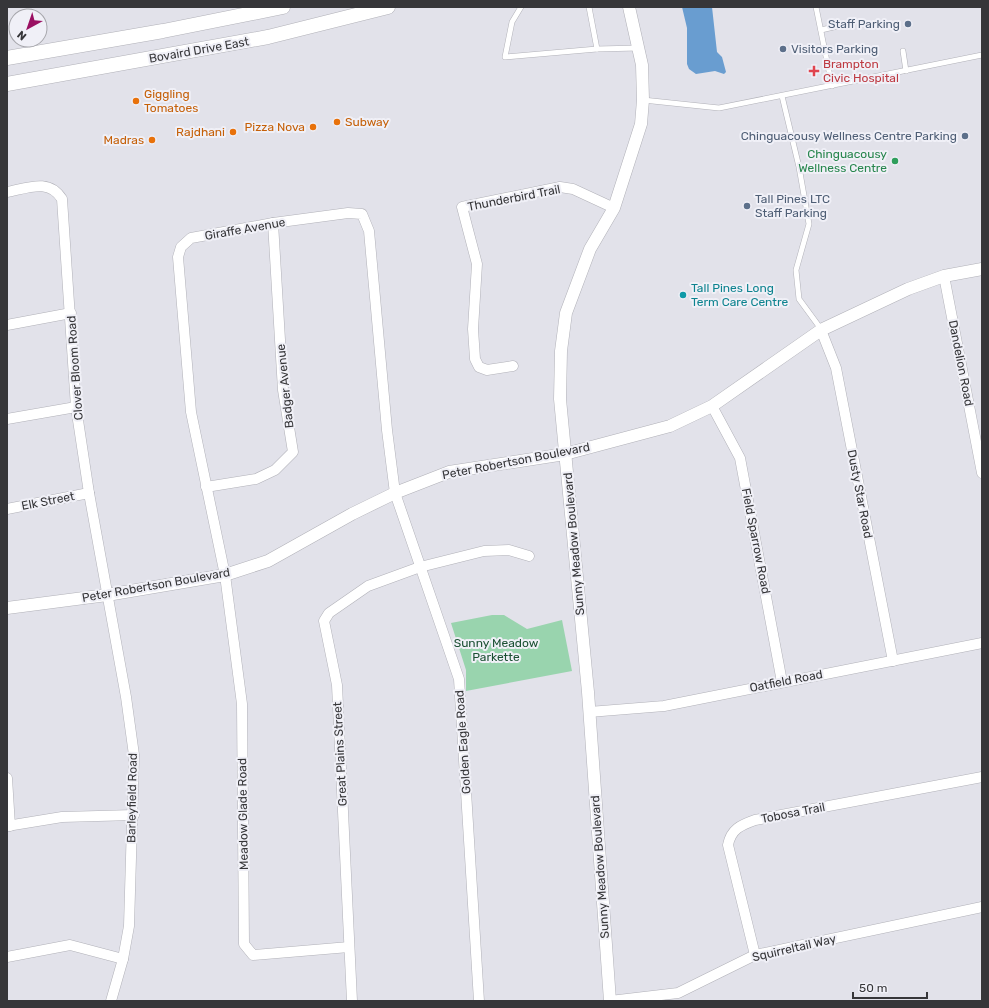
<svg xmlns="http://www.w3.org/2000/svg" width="989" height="1008" font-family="Rubik,sans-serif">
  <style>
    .green { fill: #99d4ae }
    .water { fill: #699dd0 }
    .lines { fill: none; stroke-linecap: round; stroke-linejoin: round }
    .service-casing { stroke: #b1b1b8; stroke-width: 6 }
    .minor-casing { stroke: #b1b1b8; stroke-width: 11 }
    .tertiary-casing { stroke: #b1b1b8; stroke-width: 13 }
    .secondary-casing { stroke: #b1b1b8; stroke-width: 15 }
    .service { stroke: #fff; stroke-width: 5 }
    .minor { stroke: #fff; stroke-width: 10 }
    .tertiary { stroke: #fff; stroke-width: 12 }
    .secondary { stroke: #fff; stroke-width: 14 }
    .service-dot { fill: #5c6f8a; stroke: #f0f0f7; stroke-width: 1.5 }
    .health-dot { fill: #e0444e; stroke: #f0f0f7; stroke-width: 1.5 }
    .food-dot { fill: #e8710a; stroke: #f0f0f7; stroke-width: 1.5 }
    .leisure-dot { fill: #2e9e5b; stroke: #f0f0f7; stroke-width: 1.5 }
    .culture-dot { fill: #0f9aa8; stroke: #f0f0f7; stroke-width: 1.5 }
    .labels { text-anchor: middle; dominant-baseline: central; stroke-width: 4; stroke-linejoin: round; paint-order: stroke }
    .service-label { font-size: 12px; fill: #4e5e75; stroke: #f0f0f7; text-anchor: end }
    .street-label { font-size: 12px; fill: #363639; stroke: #f0f0f7 }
    .health-label { font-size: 12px; fill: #be3a42; stroke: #f0f0f7; text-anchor: start }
    .food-label { font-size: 12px; fill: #c56008; stroke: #f0f0f7; text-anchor: end }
    .leisure-label { font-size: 12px; fill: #27864d; stroke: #f0f0f7; text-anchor: end }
    .culture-label { font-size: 12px; fill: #0d838f; stroke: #f0f0f7; text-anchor: start }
    .park-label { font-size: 12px; fill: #1b5033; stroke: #f0f0f7 }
  </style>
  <rect width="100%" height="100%" fill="#e2e2ea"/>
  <!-- green -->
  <polygon class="green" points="492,615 504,615 527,629 562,620 572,671 466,691 466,670 451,623"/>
  <!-- water -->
  <polygon class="water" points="682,7 712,7 717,52 722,57 726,72 724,74 715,71 696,74 689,69 687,64 687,28"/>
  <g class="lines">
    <!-- service casing -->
    <g class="service-casing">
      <g id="service">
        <polyline points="521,7 512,22 505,57 597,49 638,48"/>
        <polyline points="589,7 597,49"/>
        <polyline points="816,7 832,86"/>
        <polyline points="821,30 838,26"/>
        <polyline points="903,51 906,71"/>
        <polyline points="782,96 799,167 809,224 796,270 799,299 821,329"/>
        <polyline points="643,100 719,108 982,55"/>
      </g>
    </g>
    <!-- minor casing -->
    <g class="minor-casing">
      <g id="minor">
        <path d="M 7,192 C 28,188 49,178 62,199 L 76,407 L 89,493 L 126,697 L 134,755 L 129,926 L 123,959 L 111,1001"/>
        <polyline points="944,276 982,473"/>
        <polyline points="7,325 71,313"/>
        <polyline points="821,330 836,368 893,661"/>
        <polyline points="513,366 487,370 479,367 475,359 473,329 477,264 462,207 560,187 573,189 614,208"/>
        <polyline points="712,406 740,458 782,682"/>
        <polyline points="7,419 76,407"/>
        <polyline points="206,487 256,479 275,470 293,452 283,390 273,223"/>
        <polyline points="7,509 89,493"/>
        <polyline points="589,712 664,706 982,643"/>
        <polyline points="7,778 10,826"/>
        <polyline points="7,826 62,817 134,815"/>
        <polyline points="349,947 253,955 244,944 242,704 225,575 191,412 178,257 181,247 191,238 273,223 348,213 362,214 369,231 387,430 395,493 459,679 479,1001"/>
        <path d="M 755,955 L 728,845 C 731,829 741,825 755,820 L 982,777"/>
        <polyline points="7,957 70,945 123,959"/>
        <polyline points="352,1001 337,685 324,621 329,613 368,586 420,567 484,551 509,550 529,556"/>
        <polyline points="610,1001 678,993 755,955 982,907"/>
      </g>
    </g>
    <!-- tertiary casing -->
    <g class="tertiary-casing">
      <g id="tertiary">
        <polyline points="7,608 107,595 225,575 268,561 352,514 395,493 449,472 565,454 670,426 712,406 821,330 908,289 944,276 982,269"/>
        <polyline points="610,1001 588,692 560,399 561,351 566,313 590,249 614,208 641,124 643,100 642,65 629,7"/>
      </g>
    </g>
    <!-- secondary casing -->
    <g class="secondary-casing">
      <g id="secondary">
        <polyline points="7,58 163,31 283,7"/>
        <polyline points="7,84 268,37 388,7"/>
      </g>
    </g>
    <!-- service -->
    <use href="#service" class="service"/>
    <!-- minor -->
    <use href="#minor" class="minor"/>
    <!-- tertiary -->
    <use href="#tertiary" class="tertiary"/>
    <!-- secondary -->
    <use href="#secondary" class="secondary"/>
  </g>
  <!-- markers -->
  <g class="service-dot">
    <circle cx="908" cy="24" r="4"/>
    <circle cx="783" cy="49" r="4"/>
    <circle cx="965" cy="136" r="4"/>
    <circle cx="747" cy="206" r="4"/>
  </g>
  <path class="health-dot" d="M812 65h4v4h4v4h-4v4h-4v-4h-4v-4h4z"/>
  <g class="food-dot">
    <circle cx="136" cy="101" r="4"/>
    <circle cx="337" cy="122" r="4"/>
    <circle cx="313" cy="127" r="4"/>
    <circle cx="233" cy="132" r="4"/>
    <circle cx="152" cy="140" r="4"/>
  </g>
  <circle class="leisure-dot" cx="895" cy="161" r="4"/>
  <circle class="culture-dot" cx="683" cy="295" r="4"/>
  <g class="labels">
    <!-- service labels -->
    <g class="service-label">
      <text x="900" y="24">Staff Parking</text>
      <text x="791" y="49" text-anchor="start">Visitors Parking</text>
      <text x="957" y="136">Chinguacousy Wellness Centre Parking</text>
      <text x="755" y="199" text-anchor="start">Tall Pines LTC<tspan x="755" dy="14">Staff Parking</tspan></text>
    </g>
    <!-- street labels -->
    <g class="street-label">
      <text transform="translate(199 50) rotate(-10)">Bovaird Drive East</text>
      <text transform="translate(514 198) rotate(-11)">Thunderbird Trail</text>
      <text transform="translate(245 229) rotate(-10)">Giraffe Avenue</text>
      <text transform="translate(961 363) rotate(79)">Dandelion Road</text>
      <text transform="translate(75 368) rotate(-94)">Clover Bloom Road</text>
      <text transform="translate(285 386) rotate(-96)">Badger Avenue</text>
      <text transform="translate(516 461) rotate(-11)">Peter Robertson Boulevard</text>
      <text transform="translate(860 494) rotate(79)">Dusty Star Road</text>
      <text transform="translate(48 501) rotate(-11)">Elk Street</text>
      <text transform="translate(756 541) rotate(79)">Field Sparrow Road</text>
      <text transform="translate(574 544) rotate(-95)">Sunny Meadow Boulevard</text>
      <text transform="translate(156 585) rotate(-10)">Peter Robertson Boulevard</text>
      <text transform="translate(786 681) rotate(-11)">Oatfield Road</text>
      <text transform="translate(463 742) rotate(-94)">Golden Eagle Road</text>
      <text transform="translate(340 754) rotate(-93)">Great Plains Street</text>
      <text transform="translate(132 798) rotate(-89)">Barleyfield Road</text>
      <text transform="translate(793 813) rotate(-11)">Tobosa Trail</text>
      <text transform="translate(243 814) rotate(-91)">Meadow Glade Road</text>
      <text transform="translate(600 867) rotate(-94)">Sunny Meadow Boulevard</text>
      <text transform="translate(794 948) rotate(-13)">Squirreltail Way</text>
    </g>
    <!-- health labels -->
    <g class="health-label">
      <text x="823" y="64">Brampton<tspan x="823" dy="14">Civic Hospital</tspan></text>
    </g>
    <!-- food labels -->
    <g class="food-label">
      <text x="144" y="94" text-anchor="start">Giggling<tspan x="144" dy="14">Tomatoes</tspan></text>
      <text x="345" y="122" text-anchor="start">Subway</text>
      <text x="305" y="127">Pizza Nova</text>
      <text x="225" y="132">Rajdhani</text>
      <text x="144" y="140">Madras</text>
    </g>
    <!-- leisure labels -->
    <g class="leisure-label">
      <text x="887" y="154">Chinguacousy<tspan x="887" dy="14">Wellness Centre</tspan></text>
    </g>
    <!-- culture labels -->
    <g class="culture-label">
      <text x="691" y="288">Tall Pines Long<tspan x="691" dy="14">Term Care Centre</tspan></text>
    </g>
    <!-- park labels -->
    <g class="park-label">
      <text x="496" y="643">Sunny Meadow<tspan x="496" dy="14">Parkette</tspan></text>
    </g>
  </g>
  <!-- border -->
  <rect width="989" height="1008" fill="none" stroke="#363639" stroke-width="16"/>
  <!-- north arrow -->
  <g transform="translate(28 28) rotate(220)"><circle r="19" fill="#f0f0f7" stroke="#a6a6ab"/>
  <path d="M0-3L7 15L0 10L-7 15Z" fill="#9a1062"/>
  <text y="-6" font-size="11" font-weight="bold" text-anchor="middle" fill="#363639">N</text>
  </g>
  <!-- scale -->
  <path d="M853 992v6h74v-6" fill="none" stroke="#363639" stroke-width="2"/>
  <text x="859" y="992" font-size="12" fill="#363639" stroke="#f0f0f7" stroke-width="3" paint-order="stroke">50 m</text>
</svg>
